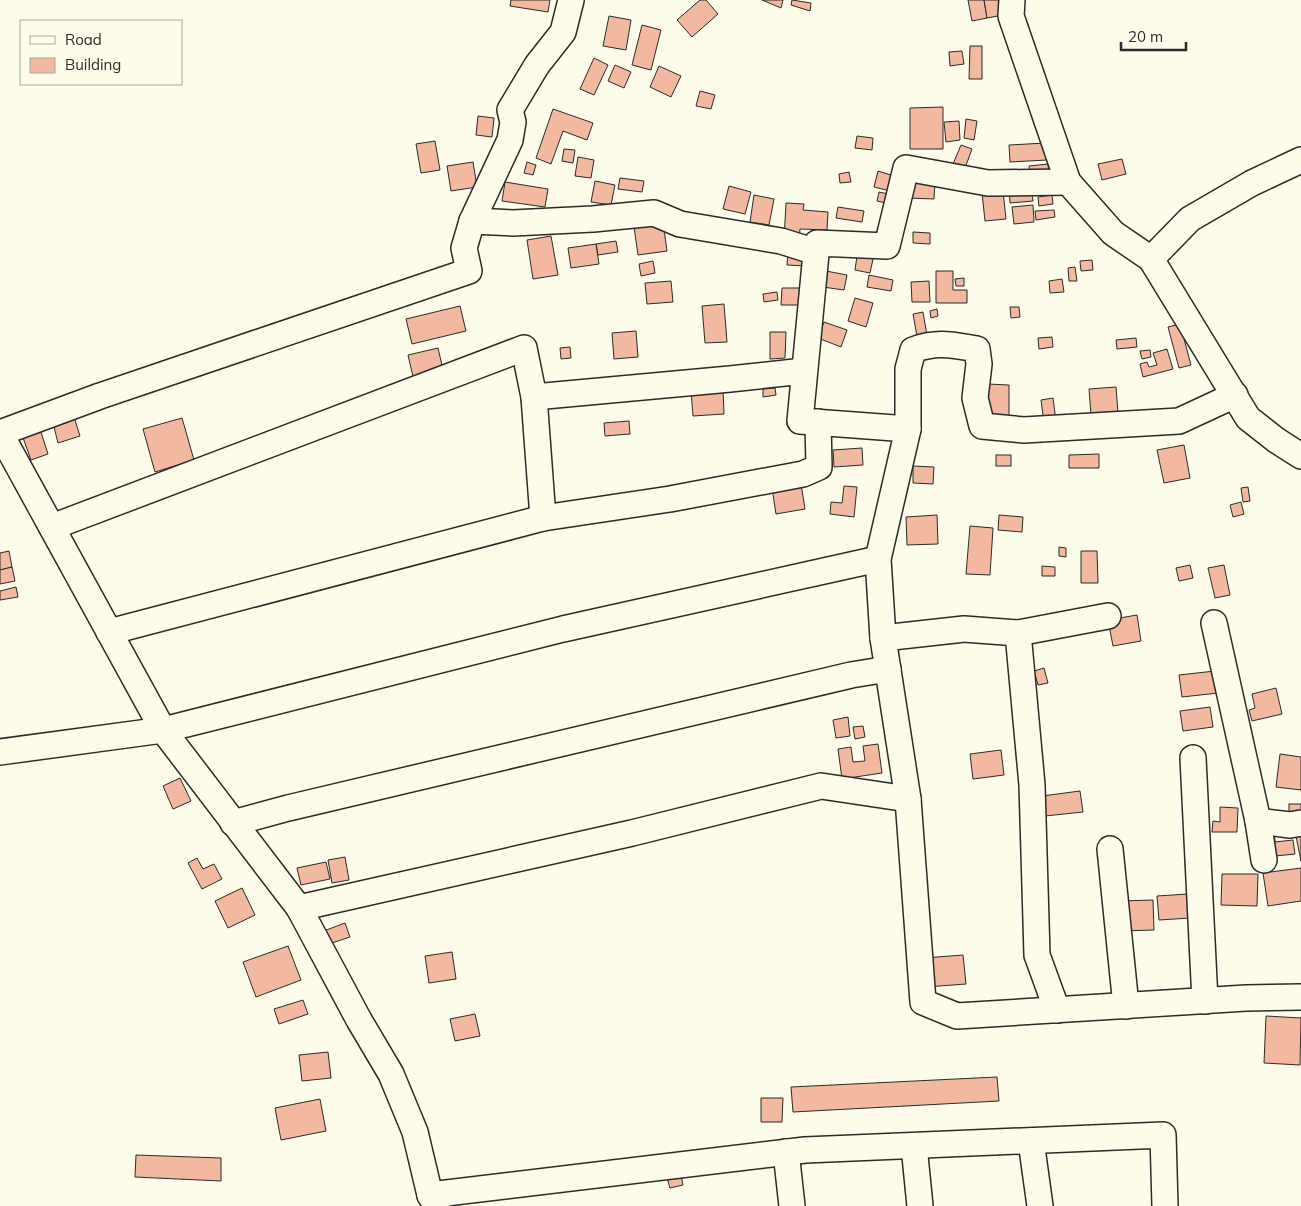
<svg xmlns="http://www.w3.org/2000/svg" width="1301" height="1206" font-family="Mulish,sans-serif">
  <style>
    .building { fill: #f2b8a0; stroke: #2b2b2b }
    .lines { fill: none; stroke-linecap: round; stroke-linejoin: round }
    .minor-casing { stroke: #2b2b2b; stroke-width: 28 }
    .minor { stroke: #fdfbea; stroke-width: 25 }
  </style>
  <rect width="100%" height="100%" fill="#fdfbea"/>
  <!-- building -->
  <g class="building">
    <polygon points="511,0 550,0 548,12 510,6"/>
    <polygon points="700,0 706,0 718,14 692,37 677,20"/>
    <polygon points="762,0 783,0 781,8"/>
    <polygon points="792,0 811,3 810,11 791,5"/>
    <polygon points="968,0 984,0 987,18 972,21"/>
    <polygon points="984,0 1000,0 1003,15 987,18"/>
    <polygon points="609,16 631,20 626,50 603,46"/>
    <polygon points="642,25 661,30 651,70 632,65"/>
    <polygon points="970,46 982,46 982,79 969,79"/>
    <polygon points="962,51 964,64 950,66 949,52"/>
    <polygon points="594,58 608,65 594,95 580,89"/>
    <polygon points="615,65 631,72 624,88 608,81"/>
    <polygon points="659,66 681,76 671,97 650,87"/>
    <polygon points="700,91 715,95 711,109 696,106"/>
    <polygon points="943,107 943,149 910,149 910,108"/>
    <polygon points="553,109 593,123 587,140 563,131 551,164 536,158"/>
    <polygon points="478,116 494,118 492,137 476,135"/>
    <polygon points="966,119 977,121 974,140 964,138"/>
    <polygon points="959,121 960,140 946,142 944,122"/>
    <polygon points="857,136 873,138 872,150 855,148"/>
    <polygon points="435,141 440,170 421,173 416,144"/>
    <polygon points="1046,143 1047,160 1010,162 1009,145"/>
    <polygon points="961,145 972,149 965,168 953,164"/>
    <polygon points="564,149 575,150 573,163 562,161"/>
    <polygon points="578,157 594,160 591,178 575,176"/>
    <polygon points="1122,159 1126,174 1102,180 1098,164"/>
    <polygon points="473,162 477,187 451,191 447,166"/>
    <polygon points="527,162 536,165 533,175 524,173"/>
    <polygon points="1048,164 1049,174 1030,176 1029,166"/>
    <polygon points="878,171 894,176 890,191 874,187"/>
    <polygon points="849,172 851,182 840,183 839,174"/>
    <polygon points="620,178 644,181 642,192 618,189"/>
    <polygon points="908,180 935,181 934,199 907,198"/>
    <polygon points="595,181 615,185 611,205 591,202"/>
    <polygon points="505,182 548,189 545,207 502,201"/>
    <polygon points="729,186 751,192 745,214 723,209"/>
    <polygon points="1031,186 1033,201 1010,203 1009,188"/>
    <polygon points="1003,191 1006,219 985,221 982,193"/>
    <polygon points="879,192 888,194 886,203 877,201"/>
    <polygon points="754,195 774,199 769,225 750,222"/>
    <polygon points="1052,195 1053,204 1039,206 1038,197"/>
    <polygon points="786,203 804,204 803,210 828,212 827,230 800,229 799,241 784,240"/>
    <polygon points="1033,205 1034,222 1014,224 1012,207"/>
    <polygon points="838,207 864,211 862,222 836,218"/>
    <polygon points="1054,210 1055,217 1036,220 1035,211"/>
    <polygon points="663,222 667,251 638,255 634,227"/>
    <polygon points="913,232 930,233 930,244 913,243"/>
    <polygon points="551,236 558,275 533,279 527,240"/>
    <polygon points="616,241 618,252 598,255 596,244"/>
    <polygon points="596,244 599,264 571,268 568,248"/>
    <polygon points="788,252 806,254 805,266 787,265"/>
    <polygon points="857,256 873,259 870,273 855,270"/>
    <polygon points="1092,260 1093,270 1081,271 1080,261"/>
    <polygon points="653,261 655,273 641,276 639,264"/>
    <polygon points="1075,267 1077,281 1069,281 1068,268"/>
    <polygon points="826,271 847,275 844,290 823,287"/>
    <polygon points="936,271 953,271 953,290 967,290 967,303 936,303"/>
    <polygon points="869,275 893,280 891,291 867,287"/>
    <polygon points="964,278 964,286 956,286 955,279"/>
    <polygon points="1062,279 1064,292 1050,293 1049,281"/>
    <polygon points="671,281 673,302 647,304 645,283"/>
    <polygon points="929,281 930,302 912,302 911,282"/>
    <polygon points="782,288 802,288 801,305 781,305"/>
    <polygon points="777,292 778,300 764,302 763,294"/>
    <polygon points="855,298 873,303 866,327 848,321"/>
    <polygon points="724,304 727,342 705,343 702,306"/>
    <polygon points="460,306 466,331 412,344 406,319"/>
    <polygon points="1010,307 1019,307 1020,317 1011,318"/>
    <polygon points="937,309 938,316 931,318 930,311"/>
    <polygon points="923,312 928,341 918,342 913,314"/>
    <polygon points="824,322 847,330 841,347 818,338"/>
    <polygon points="1180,324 1191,365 1179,368 1168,327"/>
    <polygon points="636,331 638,357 614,359 612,333"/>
    <polygon points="770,332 786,332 785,358 770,359"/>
    <polygon points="1052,337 1053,347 1039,349 1038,338"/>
    <polygon points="1136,338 1137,347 1117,349 1116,340"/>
    <polygon points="570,347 571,358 561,359 560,348"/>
    <polygon points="438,348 444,374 414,381 408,355"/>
    <polygon points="1167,349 1173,369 1143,377 1140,364 1147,362 1149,367 1157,365 1153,353"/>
    <polygon points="1150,350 1151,357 1142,359 1140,351"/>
    <polygon points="988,384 1009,385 1009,418 987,418"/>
    <polygon points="1116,387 1118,413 1091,415 1089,389"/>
    <polygon points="775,388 776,395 763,397 763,389"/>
    <polygon points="723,389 724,414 693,416 691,391"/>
    <polygon points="1053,398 1056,421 1044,423 1041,400"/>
    <polygon points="74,417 80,436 58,443 53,423"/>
    <polygon points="182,418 194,460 155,472 143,429"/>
    <polygon points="629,421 630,434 605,436 604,423"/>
    <polygon points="39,426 48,454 31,460 21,432"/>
    <polygon points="1184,445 1190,478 1164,483 1157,450"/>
    <polygon points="862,448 863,465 834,467 833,450"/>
    <polygon points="1099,454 1099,468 1069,468 1069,455"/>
    <rect x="996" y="455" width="15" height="11"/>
    <polygon points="913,466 934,467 933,484 913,483"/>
    <polygon points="801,484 805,509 776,514 772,488"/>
    <polygon points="844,486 857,487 854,517 830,514 831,502 842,503"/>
    <polygon points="1248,487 1250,501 1243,502 1241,488"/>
    <polygon points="1241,502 1244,514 1233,517 1230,505"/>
    <polygon points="937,515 938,544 907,545 906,517"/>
    <polygon points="999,515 1023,517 1022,532 998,530"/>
    <polygon points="970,526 993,528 990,575 966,574"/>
    <polygon points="1059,547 1066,548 1066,557 1059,556"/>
    <polygon points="9,551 12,567 0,570 0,553"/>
    <polygon points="1081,551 1097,551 1098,583 1081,583"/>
    <polygon points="1190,565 1193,578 1179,581 1176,568"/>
    <polygon points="1224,565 1230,595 1215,598 1208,568"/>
    <polygon points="1042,566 1055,567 1055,576 1042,576"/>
    <polygon points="12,567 15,581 0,584 0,570"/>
    <polygon points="16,587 18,597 0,600 0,591"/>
    <polygon points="1137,615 1141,641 1113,646 1108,620"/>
    <polygon points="1044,668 1048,683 1038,685 1034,671"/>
    <polygon points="1215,671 1218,693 1182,697 1179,675"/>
    <polygon points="1276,688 1282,714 1252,721 1249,710 1255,708 1252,694"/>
    <polygon points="1210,707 1213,727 1183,731 1180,711"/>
    <polygon points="848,717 850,736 836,738 833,720"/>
    <polygon points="863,726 865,737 855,739 853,727"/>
    <polygon points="878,744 882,773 842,779 838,749 851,747 853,762 865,761 863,746"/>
    <polygon points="1001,750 1004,775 973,779 970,754"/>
    <polygon points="1280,754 1301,757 1301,790 1276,787"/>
    <polygon points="180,778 191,801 173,809 163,786"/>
    <polygon points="1080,791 1083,812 1045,816 1042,796"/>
    <rect x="1289" y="804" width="12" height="11"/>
    <polygon points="1220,807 1238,808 1237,832 1212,832 1213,821 1220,822"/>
    <polygon points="1274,830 1275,842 1293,840 1295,854 1265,857"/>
    <polygon points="1301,830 1301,861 1295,831"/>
    <polygon points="345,857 349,880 332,883 328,860"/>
    <polygon points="197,858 203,869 214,864 222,879 202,889 188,863"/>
    <polygon points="326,862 330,879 301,885 297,868"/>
    <polygon points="1301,868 1301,901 1268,906 1263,873"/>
    <polygon points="1222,874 1258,874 1257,906 1221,905"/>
    <polygon points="242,888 255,915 228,928 215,901"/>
    <polygon points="1188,894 1190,918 1159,920 1157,896"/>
    <polygon points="1153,900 1154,930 1121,931 1120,901"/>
    <polygon points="345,923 350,937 326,945 321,932"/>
    <polygon points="288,946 301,980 256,997 243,962"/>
    <polygon points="452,952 456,979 429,983 425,956"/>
    <polygon points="963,955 966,984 926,987 924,958"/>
    <polygon points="303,1000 308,1014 279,1024 274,1009"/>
    <polygon points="475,1014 480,1036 455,1041 450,1019"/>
    <polygon points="1266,1016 1301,1018 1300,1065 1264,1063"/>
    <polygon points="328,1052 331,1078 302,1081 299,1055"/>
    <polygon points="997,1077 999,1101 793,1112 791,1087"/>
    <polygon points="761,1098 783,1098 782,1122 761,1122"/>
    <polygon points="320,1099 326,1131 281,1140 275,1108"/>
    <polygon points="136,1155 221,1158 221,1181 135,1177"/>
    <polygon points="681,1175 683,1185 670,1188 667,1178"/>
  </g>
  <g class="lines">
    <!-- minor casing -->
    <g class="minor-casing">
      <g id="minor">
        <polyline points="1012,0 1011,16 1068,182 1113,233 1151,259 1190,219 1252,183 1301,160"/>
        <polyline points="472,221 513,223 593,219 654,213 680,224 781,241 816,252"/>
        <polyline points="1151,259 1248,418 1276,440 1301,456"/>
        <path d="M 1235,395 L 1179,421 L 1024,430 L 982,426 L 975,398 L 979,364 L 977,349 C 952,345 937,341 913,350 L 908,369 L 908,429 L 878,559 L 883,638 L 908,799 L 923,1002 L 957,1016 L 1246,998 L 1301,997"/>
        <polyline points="534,397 730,379 804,371"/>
        <polyline points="908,429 800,421 817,243 887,246 906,168 988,183 1068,182"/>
        <polyline points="0,433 163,730 299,908 359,1020 391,1074 415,1132 430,1195 437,1206"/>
        <polyline points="0,433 100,396 469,271 464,248 472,221 510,140 513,122 510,110 537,65 563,32 571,0"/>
        <polyline points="52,527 524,348 534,397 543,518"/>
        <polyline points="1214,623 1258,821"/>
        <polyline points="109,632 543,518 670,499 803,474 819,467 818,422"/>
        <polyline points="883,638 964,629 1018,633"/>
        <polyline points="0,752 163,730 563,629 878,559"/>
        <polyline points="1193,758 1205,1001"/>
        <polyline points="233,823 288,808 851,675 888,669"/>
        <polyline points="1110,849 1126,1006"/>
        <polyline points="1264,860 1258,821 1290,825 1301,823"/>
        <polyline points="299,908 632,833 821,786 908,799"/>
        <polyline points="1057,1010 1037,955 1032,785 1018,633 1108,616"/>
        <polyline points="1031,1141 1040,1206"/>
        <polyline points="914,1146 920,1206"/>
        <polyline points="786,1152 792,1206"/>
        <polyline points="430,1195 805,1150 1163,1135 1165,1206"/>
      </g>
    </g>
    <!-- minor -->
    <use href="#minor" class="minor"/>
  </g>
  <!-- legend -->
  <rect x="20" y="20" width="162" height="65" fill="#fdfbea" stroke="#a9a89e"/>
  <rect x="30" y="36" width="25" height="8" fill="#fdfbea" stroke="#a9a89e"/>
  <text x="65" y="45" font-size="15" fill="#2b2b2b">Road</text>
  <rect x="30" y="58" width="25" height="15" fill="#f2b8a0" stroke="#a9a89e"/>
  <text x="65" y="70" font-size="15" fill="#2b2b2b">Building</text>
  <!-- scale -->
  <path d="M1121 42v8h65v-8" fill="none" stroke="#2b2b2b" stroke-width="2.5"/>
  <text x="1128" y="42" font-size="15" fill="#2b2b2b" stroke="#fdfbea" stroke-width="4" paint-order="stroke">20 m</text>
</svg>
